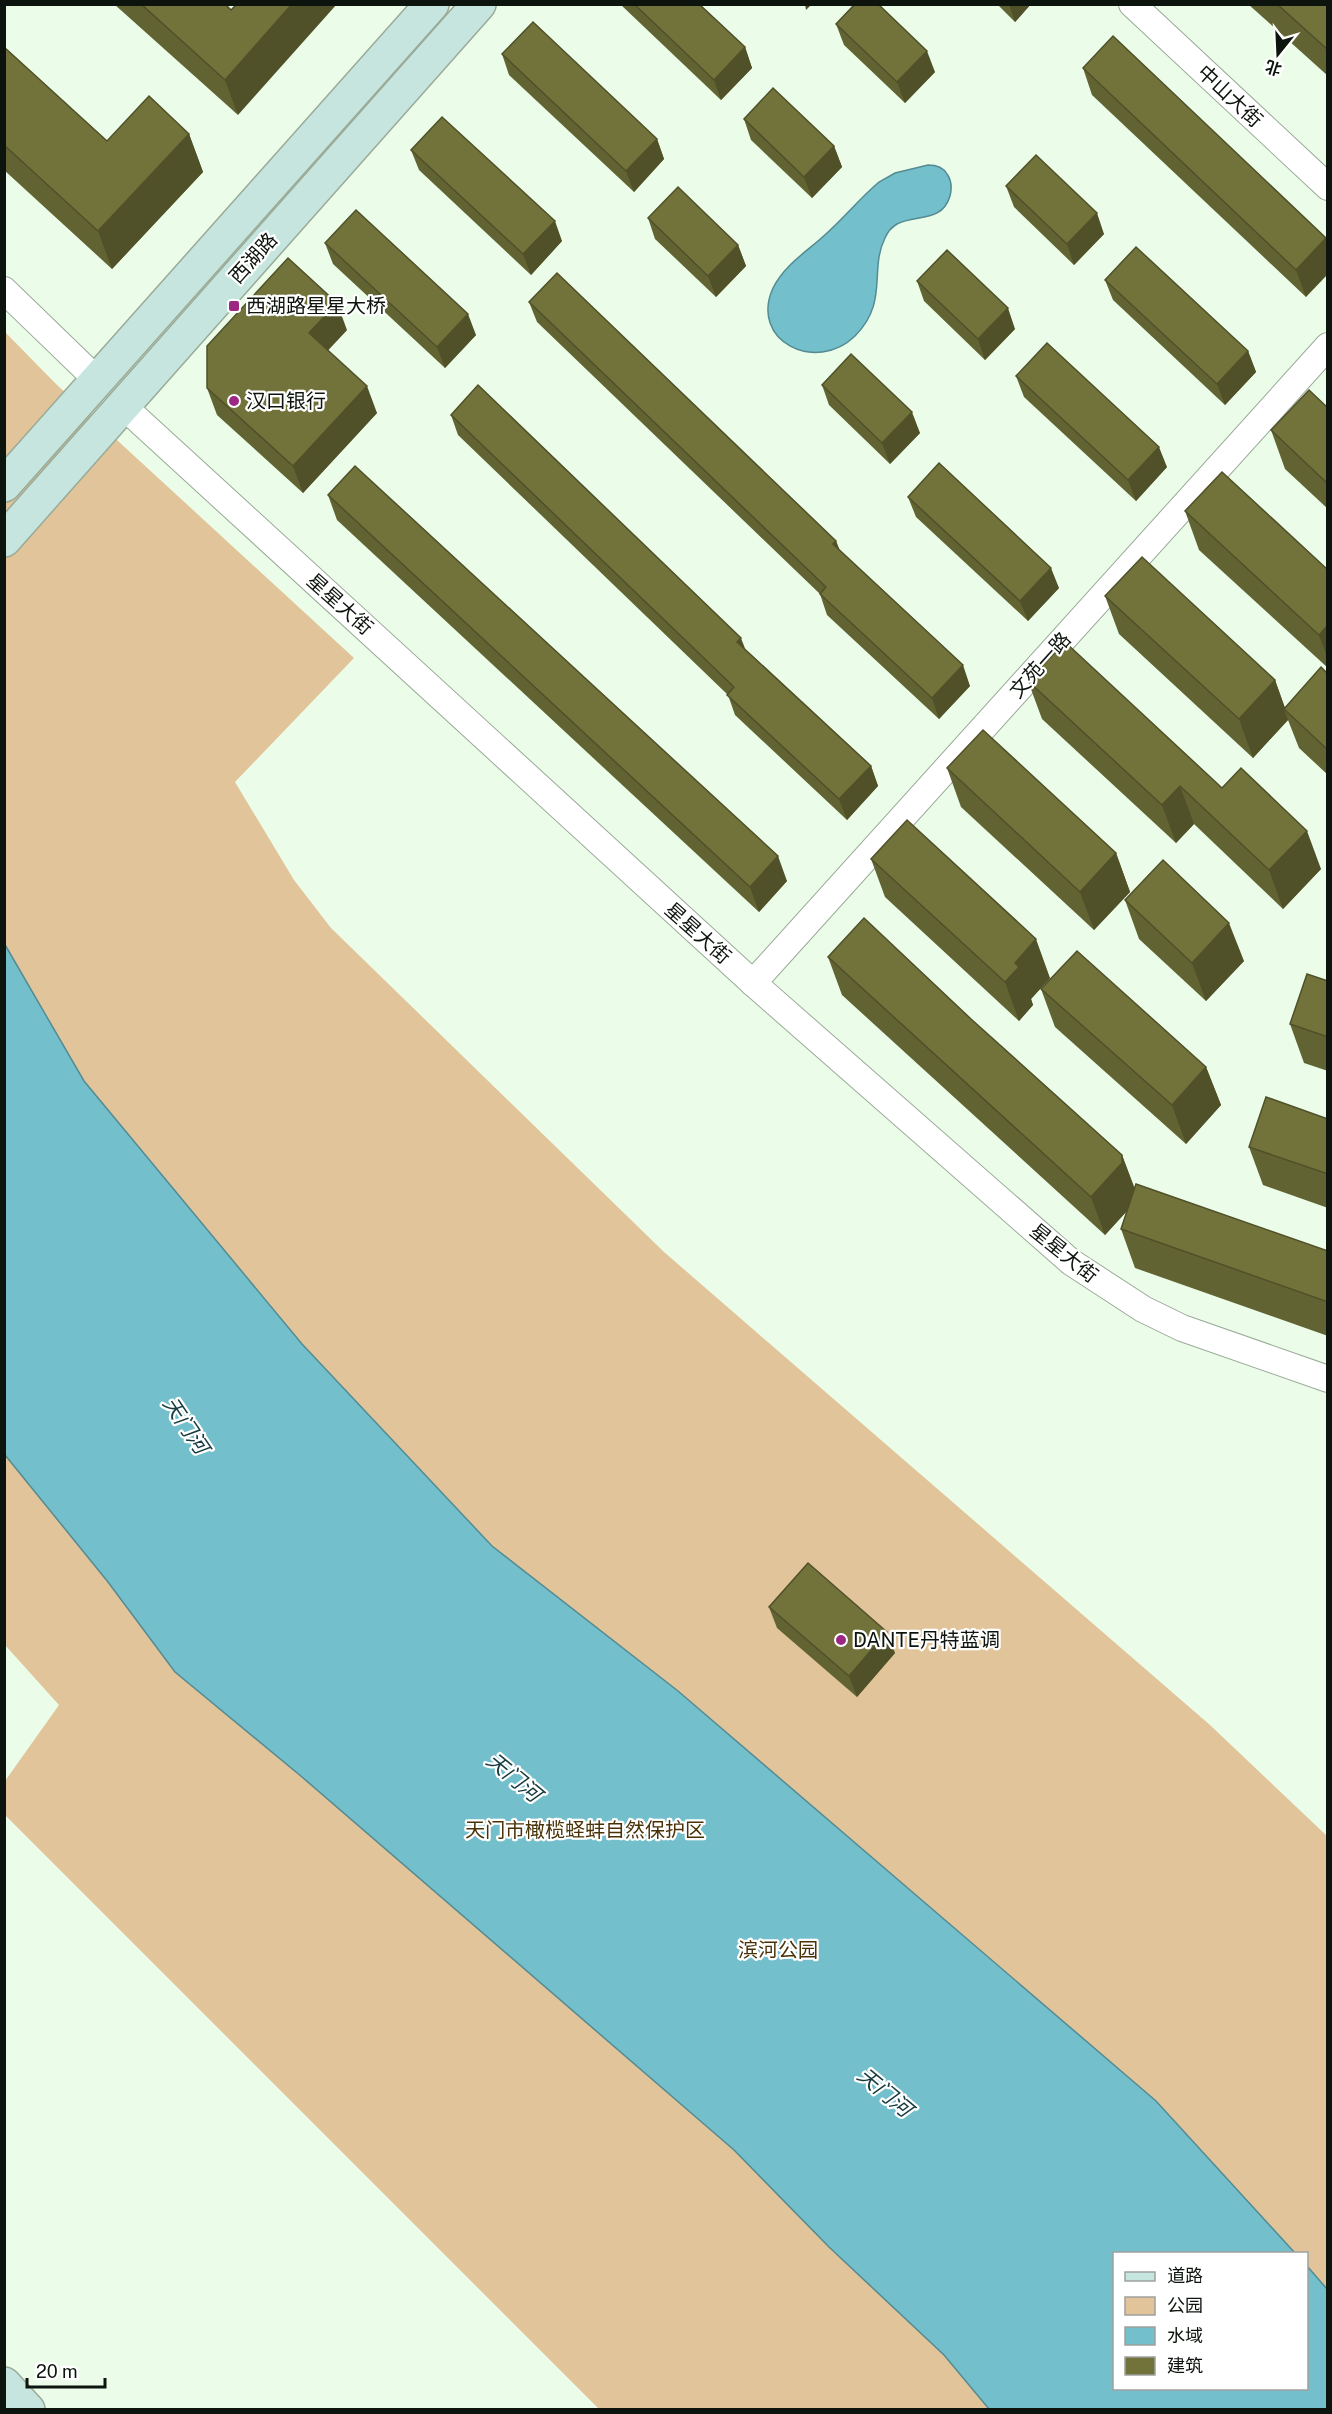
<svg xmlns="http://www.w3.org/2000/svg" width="1332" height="2414" font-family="'Public Sans','Noto Sans SC',sans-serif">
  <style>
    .green { fill: #e1c49a; fill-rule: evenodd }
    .water { fill: #73bfcb; stroke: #548b92; stroke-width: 1.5 }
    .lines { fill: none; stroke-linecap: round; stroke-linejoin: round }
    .street-casing { stroke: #9aaa98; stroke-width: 28 }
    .secondary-casing { stroke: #9aaa98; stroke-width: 36 }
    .street { stroke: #fff; stroke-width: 26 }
    .secondary { stroke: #c5e5de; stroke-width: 33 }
    .wall { fill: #626333 }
    .shaded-wall { fill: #505029 }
    .building { fill: #72733b; stroke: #505029; stroke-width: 1.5 }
    .poi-dot { fill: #9c2884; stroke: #fff; stroke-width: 2 }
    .labels { text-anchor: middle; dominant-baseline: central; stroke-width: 4.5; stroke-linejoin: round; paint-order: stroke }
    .street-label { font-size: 20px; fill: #0d130d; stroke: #fff }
    .poi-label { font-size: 20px; fill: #0d130d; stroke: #fff; text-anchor: start }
    .park-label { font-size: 20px; fill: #493207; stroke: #fff }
    .water-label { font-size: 21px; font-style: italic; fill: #153a40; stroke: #fff }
  </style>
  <rect width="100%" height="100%" fill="#ebfde9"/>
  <!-- green -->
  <path class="green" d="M 5,332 L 56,384 L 354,658 L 235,782 L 294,880 L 331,928 L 664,1252 L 1210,1725 L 1327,1836 L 1327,2409 L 599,2409 L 5,1815 L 5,1781 L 59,1705 L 5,1645 ZM 1114,2254 L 1306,2254 L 1306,2388 L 1114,2388 Z"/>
  <!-- water -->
  <g class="water">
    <path d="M 928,165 C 936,165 943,167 947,174 C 952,181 952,188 950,196 C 942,223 916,214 897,224 C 892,227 887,233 885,238 C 869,270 889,302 855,336 C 816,374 749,341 773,288 C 785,264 808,251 827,233 C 845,217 860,198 879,182 L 895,173 Z"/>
    <polygon points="4,943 84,1081 302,1344 492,1546 678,1691 1156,2101 1295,2253 1114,2254 1114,2388 1306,2388 1307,2266 1327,2289 1327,2409 989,2409 944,2355 829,2247 734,2150 302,1777 175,1672 108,1582 5,1455"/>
  </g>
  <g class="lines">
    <!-- street casing -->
    <g class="street-casing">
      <g id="street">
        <polyline points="1132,4 1328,187"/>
        <polyline points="4,290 96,379"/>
        <polyline points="122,405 753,983 1071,1262 1143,1309 1182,1328 1328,1379"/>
        <polyline points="753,983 1328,346"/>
      </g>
    </g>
    <!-- secondary casing -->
    <g class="secondary-casing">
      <g id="secondary">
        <polyline points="4,485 432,4"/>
        <polyline points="4,540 479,4"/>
        <polyline points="4,2384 28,2410"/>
      </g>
    </g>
    <!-- street -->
    <use href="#street" class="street"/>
    <!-- secondary -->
    <use href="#secondary" class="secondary"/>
  </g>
  <!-- wall -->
  <g class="wall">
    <polygon points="114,4 225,4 238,115"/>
    <polygon points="620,4 699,4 745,47 752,68 721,100"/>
    <polygon points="997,4 1031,4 1015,22"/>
    <polygon points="1248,4 1328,4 1328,76"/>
    <polygon points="836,24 935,72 905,103 844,45"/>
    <polygon points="4,47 107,141 189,134 203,172 112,269 4,170"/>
    <polygon points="502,54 657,139 664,159 634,192 509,75"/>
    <polygon points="1083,68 1326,238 1306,297 1092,95"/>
    <polygon points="744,119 834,146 842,167 812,198 751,140"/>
    <polygon points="411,150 562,241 531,275 419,170"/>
    <polygon points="1006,186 1104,234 1074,265 1014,207"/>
    <polygon points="648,218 738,245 746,266 716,297 655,239"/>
    <polygon points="325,243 476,335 445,368 333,264"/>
    <polygon points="1105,280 1248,351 1256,372 1225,405 1113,300"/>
    <polygon points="917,281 1015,329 985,360 924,301"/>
    <polygon points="529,302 836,541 840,551 970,686 939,719 827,615 820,594 537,322"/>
    <polygon points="347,330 328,350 377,413 303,493 217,415 207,388"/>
    <polygon points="1016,376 1167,467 1136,501 1024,397"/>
    <polygon points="822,385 920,433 890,464 829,405"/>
    <polygon points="1328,408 1328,509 1285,469 1271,430"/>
    <polygon points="451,415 745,649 871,766 878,786 847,820 735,715 728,695 458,435"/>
    <polygon points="328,495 787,881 759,912 337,520"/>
    <polygon points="908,497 1059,588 1028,621 916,517"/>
    <polygon points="1185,511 1328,570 1328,668 1199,550"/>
    <polygon points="1105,596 1275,680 1285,708 1328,674 1328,775 1299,748 1288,720 1253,758 1119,634"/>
    <polygon points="1028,681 1321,869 1283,909 1194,824 1176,843 1042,719"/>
    <polygon points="947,768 1116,853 1130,892 1094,930 961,807"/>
    <polygon points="871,859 1050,978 1031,999 1033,1005 1019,1021 885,897"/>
    <polygon points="1125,900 1244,961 1206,1001 1139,939"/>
    <polygon points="828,957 971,1019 1122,1155 1135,1189 1328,1251 1328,1336 1135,1268 1121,1229 1127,1211 1105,1235 842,995"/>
    <polygon points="1328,981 1328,1071 1304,1063 1290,1024"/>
    <polygon points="1041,989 1206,1067 1221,1105 1186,1144 1055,1027"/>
    <polygon points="1328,1119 1328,1208 1263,1185 1249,1147"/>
    <polygon points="769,1607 895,1653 857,1697 777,1628"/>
  </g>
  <!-- shaded-wall -->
  <g class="shaded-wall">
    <polygon points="292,4 337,4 238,115 225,80"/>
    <polygon points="805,4 812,4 806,10"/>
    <polygon points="1009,4 1031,4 1015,22"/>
    <polygon points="745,47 752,68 721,100 714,80"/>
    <polygon points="927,51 935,72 905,103 897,82"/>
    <polygon points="189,134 203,172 112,269 98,231"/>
    <polygon points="657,139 664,159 634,192 626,171"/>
    <polygon points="834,146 842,167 812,198 804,177"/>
    <polygon points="1097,213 1104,234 1074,265 1067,244"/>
    <polygon points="555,221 562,241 531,275 523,254"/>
    <polygon points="1326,238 1328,241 1328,274 1306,297 1296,270"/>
    <polygon points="738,245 746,266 716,297 708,276"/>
    <polygon points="337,303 347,330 319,360 309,333"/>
    <polygon points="1008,308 1015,329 985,360 978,339"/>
    <polygon points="468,314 476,335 445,368 437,347"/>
    <polygon points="1248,351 1256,372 1225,405 1217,384"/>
    <polygon points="367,386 377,413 303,493 293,466"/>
    <polygon points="912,412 920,433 890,464 882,443"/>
    <polygon points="1159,447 1167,467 1136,501 1128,480"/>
    <polygon points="836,541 844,562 833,544"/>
    <polygon points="1051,568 1059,588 1028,621 1020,601"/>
    <polygon points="1328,625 1328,659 1319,635"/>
    <polygon points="741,638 749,659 737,642"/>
    <polygon points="963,665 970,686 939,719 932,698"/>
    <polygon points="1275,680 1286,711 1284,709 1288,720 1253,758 1239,719"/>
    <polygon points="871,766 878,786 847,820 839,799"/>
    <polygon points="1180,786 1194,824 1176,843 1162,805"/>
    <polygon points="1307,831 1321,869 1283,909 1269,870"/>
    <polygon points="1116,853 1130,892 1094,930 1080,892"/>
    <polygon points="778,856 787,881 759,912 750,887"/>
    <polygon points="1229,923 1244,961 1206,1001 1192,963"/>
    <polygon points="1036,939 1050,978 1031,999 1033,1005 1019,1021 1005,982 1015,963"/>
    <polygon points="1206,1067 1221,1105 1186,1144 1172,1105"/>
    <polygon points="1122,1155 1136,1193 1136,1201 1105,1235 1091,1197"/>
    <polygon points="887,1632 895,1653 857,1697 849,1676"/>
  </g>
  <!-- building -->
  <g class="building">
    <polygon points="141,4 225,4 231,10 237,4 292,4 225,80"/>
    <polygon points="634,4 699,4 745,47 714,80"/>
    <polygon points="855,4 878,4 927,51 897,82 836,24"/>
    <polygon points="1277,4 1328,4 1328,50"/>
    <polygon points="533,22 657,139 626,171 502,54"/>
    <polygon points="1113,36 1326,238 1296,270 1083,68"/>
    <polygon points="4,47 107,141 149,96 189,134 98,231 4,145"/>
    <polygon points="773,88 834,146 804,177 744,119"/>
    <polygon points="442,117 555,221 523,254 411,150"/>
    <polygon points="1036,155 1097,213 1067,244 1006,186"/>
    <polygon points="678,187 738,245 708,276 648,218"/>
    <polygon points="356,210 468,314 437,347 325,243"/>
    <polygon points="1136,247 1248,351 1217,384 1105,280"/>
    <polygon points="947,250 1008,308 978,339 917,281"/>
    <polygon points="288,258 337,303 309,333 367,386 293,466 207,388 207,346"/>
    <polygon points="557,273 836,541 833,544 963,665 932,698 820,594 826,587 529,302"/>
    <polygon points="1047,343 1159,447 1128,480 1016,376"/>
    <polygon points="851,354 912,412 882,443 822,385"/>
    <polygon points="478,385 741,638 737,642 871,766 839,799 727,695 734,687 451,415"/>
    <polygon points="1309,390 1328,408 1328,484 1271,430"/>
    <polygon points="939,463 1051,568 1020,601 908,497"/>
    <polygon points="355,466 778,856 750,887 328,495"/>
    <polygon points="1222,472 1328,570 1328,625 1319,635 1185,511"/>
    <polygon points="1142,557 1275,680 1239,719 1105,596"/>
    <polygon points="1065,642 1222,788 1241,768 1307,831 1269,870 1180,786 1162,805 1028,681"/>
    <polygon points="1321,667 1328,674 1328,750 1284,709"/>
    <polygon points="983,730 1116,853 1080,892 947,768"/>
    <polygon points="907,820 1036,939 1015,963 1019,967 1005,982 871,859"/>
    <polygon points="1163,860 1229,923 1192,963 1125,900"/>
    <polygon points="864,918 971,1019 1122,1155 1122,1163 1091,1197 828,957"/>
    <polygon points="1077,951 1206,1067 1172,1105 1041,989"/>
    <polygon points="1307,974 1328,981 1328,1037 1290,1024"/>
    <polygon points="1266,1097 1328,1119 1328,1174 1249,1147"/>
    <polygon points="1136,1184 1328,1251 1328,1302 1121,1229"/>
    <polygon points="808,1563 887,1632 849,1676 769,1607"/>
  </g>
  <!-- markers -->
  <g class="poi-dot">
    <rect x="228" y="300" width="12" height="12" rx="3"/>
    <circle cx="234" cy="401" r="6"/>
    <circle cx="841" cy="1640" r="6"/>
  </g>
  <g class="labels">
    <!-- street labels -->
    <g class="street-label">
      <text transform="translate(1230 96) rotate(43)">中山大街</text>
      <text transform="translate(253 258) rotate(-48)">西湖路</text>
      <text transform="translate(340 604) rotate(42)">星星大街</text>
      <text transform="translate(1040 665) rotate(-48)">文苑一路</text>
      <text transform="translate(698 933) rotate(42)">星星大街</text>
      <text transform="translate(1064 1253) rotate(39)">星星大街</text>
    </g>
    <!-- poi labels -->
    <g class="poi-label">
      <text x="246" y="306">西湖路星星大桥</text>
      <text x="246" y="401">汉口银行</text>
      <text x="853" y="1640">DANTE丹特蓝调</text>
    </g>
    <!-- park labels -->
    <g class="park-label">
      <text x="585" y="1830">天门市橄榄蛏蚌自然保护区</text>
      <text x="778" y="1950">滨河公园</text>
    </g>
    <!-- water labels -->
    <g class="water-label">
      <text transform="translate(186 1425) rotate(56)">天门河</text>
      <text transform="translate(514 1777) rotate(40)">天门河</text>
      <text transform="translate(885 2092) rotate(40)">天门河</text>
    </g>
  </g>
  <!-- border -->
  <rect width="1332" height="2414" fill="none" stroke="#0d130d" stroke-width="12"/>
  <!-- legend -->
  <rect x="1113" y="2252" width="195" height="138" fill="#ffffff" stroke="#9ea19e" stroke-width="1.5"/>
  <rect x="1125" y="2272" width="30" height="9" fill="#c5e5de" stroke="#9ea19e" stroke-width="1.5"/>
  <text x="1167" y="2282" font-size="18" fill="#0d130d">道路</text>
  <rect x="1125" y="2297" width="30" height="18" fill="#e1c49a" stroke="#9ea19e" stroke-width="1.5"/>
  <text x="1167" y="2312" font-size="18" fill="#0d130d">公园</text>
  <rect x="1125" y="2327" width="30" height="18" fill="#73bfcb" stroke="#9ea19e" stroke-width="1.5"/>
  <text x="1167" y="2342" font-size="18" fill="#0d130d">水域</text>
  <rect x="1125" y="2357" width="30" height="18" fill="#72733b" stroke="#9ea19e" stroke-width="1.5"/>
  <text x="1167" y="2372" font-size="18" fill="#0d130d">建筑</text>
  <!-- north arrow -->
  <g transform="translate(1278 54) rotate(198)" stroke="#ffffff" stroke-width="4.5" paint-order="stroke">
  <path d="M0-4.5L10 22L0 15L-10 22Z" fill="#0d130d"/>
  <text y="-9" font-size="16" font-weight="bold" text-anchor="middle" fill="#0d130d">北</text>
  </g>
  <!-- scale -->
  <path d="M27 2378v9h78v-9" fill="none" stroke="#0d130d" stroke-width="3"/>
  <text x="36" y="2378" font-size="18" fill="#0d130d" stroke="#ffffff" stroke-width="4.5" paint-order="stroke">20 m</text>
</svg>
